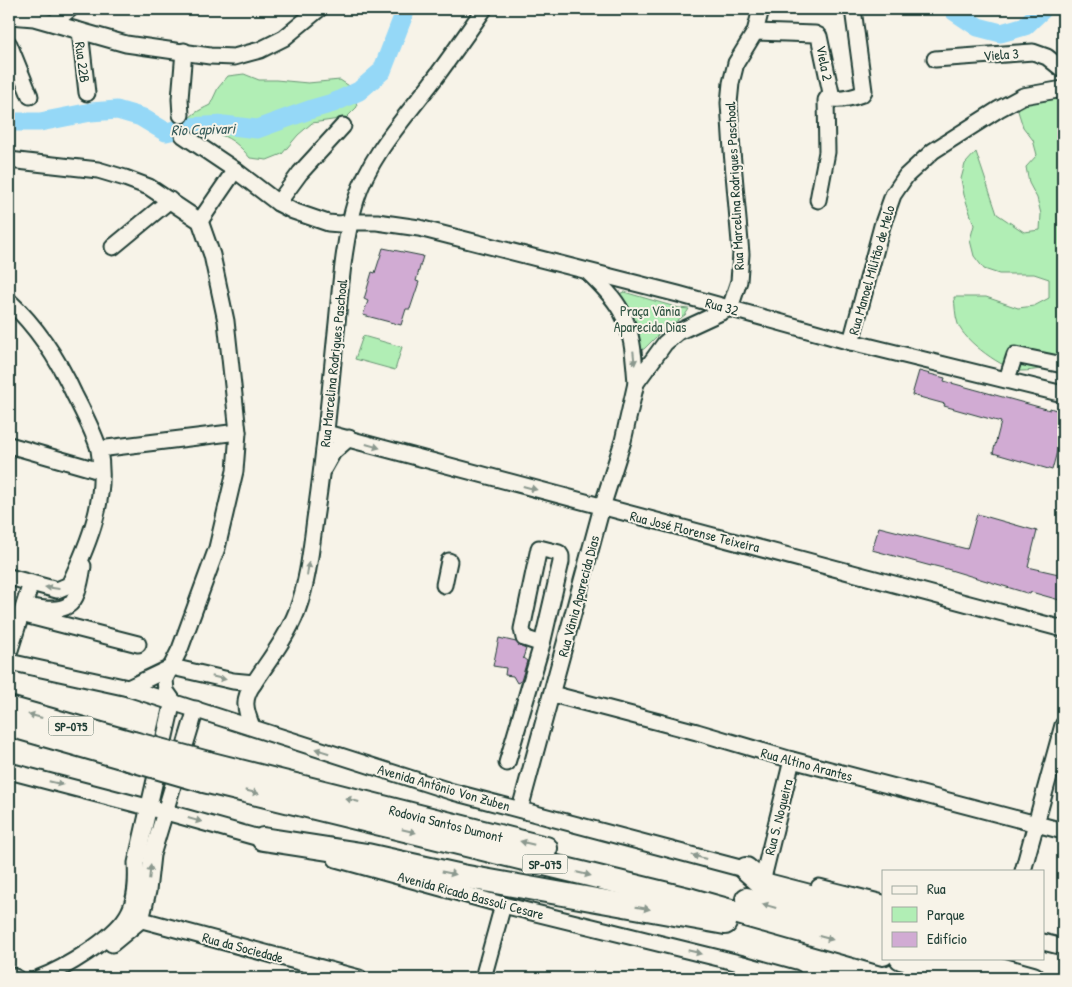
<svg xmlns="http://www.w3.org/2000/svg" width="1072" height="987" font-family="'Patrick Hand',sans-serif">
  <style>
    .green { fill: #b1eeb5; stroke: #689674 }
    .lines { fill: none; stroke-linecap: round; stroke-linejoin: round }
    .river { stroke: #95d8f7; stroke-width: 19 }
    .building { fill: #d1abd3; stroke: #1f3d34 }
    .minor-casing { stroke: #1f3d34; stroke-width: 19 }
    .highway-casing { stroke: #1f3d34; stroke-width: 26 }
    .minor { stroke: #f7f3e8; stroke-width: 15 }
    .highway { stroke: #f7f3e8; stroke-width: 22 }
    .highway-bridge-casing { stroke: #1f3d34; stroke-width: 26; stroke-linecap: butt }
    .highway-bridge { stroke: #f7f3e8; stroke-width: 22 }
    .oneway { fill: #8b988e }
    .labels { text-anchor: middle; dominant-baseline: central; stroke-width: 4; stroke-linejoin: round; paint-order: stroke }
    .shield { fill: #f7f3e8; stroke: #60746a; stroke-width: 1 }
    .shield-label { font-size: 12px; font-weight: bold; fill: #1f3d34 }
    .street-label { font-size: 14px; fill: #1f3d34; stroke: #f7f3e8 }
    .park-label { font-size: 14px; fill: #355847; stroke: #f7f3e8 }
    .water-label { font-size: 15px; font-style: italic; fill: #375c5b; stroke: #f7f3e8 }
  </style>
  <rect width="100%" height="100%" fill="#f7f3e8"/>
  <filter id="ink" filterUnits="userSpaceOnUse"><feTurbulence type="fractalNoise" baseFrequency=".02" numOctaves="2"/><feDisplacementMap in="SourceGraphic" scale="10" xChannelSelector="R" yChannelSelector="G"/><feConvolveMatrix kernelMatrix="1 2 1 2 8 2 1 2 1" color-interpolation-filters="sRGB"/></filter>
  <g filter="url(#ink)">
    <!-- green -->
    <g class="green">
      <path d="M 244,74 L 259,80 L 276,80 L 308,83 L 340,80 L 354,89 L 357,107 L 346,118 L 312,123 L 298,135 L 282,154 L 267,160 L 250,158 C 231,134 214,130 183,130 C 186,116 198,111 210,105 L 218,88 L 228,76 Z"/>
      <path d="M 1063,91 L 1063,363 C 1051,367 1035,371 1021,371 C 1004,370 964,341 958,324 C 955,316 955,305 954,297 L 986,297 L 1018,308 L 1034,306 L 1049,298 L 1049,279 L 1034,274 L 999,274 L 984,269 L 974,256 L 970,240 L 974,225 L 964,195 L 961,179 L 965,164 L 976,152 L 997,214 L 1024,232 L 1040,230 L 1041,214 L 1037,198 L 1029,183 L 1026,167 L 1037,155 L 1033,140 L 1023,127 L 1018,111 L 1022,97 Z"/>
      <polygon points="624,292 679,308 689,309 685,315 659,334 644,349 641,350 637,331 628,305 619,294"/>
      <polygon points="363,336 402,347 395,370 355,359"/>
    </g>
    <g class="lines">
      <!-- river -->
      <g class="river">
        <polyline points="953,9 954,11 978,27 1001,33 1025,26 1043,9"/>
        <polyline points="9,122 40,122 91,112 117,110 141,117 166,132 188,127 224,125 257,129 312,109 333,103 359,91 382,71 406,9"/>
      </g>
    </g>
    <!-- building -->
    <g class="building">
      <polygon points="383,248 423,256 416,281 419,282 410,309 406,309 401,325 363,315 368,301 364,299 367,289 372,272 375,273"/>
      <polygon points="919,371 945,378 944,381 977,390 1050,410 1050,408 1059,411 1058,414 1063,415 1063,437 1061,437 1052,470 993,453 1001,422 944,406 945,404 912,395"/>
      <polygon points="977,514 1037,531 1028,567 1063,575 1063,601 1031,592 1030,594 947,569 931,565 931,566 872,550 879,527 967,549"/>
      <polygon points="499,638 516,642 521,647 526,649 523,658 527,661 521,681 517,683 513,676 505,675 506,668 493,666"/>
    </g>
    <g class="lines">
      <!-- minor casing -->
      <g class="minor-casing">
        <g id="minor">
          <polyline points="9,16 34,18 126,44 210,56 234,57 260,50 284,38 319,9"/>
          <polyline points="53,23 70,9"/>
          <polyline points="80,31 87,93"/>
          <path d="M 755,32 L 815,34 L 819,36 L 831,93 L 834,99 C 843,100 854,97 862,94 L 864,91 L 853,9"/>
          <polyline points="9,44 30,96"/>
          <polyline points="935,59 1033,52 1047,57 1062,69"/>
          <polyline points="181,115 180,99 184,51"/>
          <polyline points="183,135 235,170 278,203 293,211 328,223 340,224 351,222 377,222 419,228 678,294 851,342 1063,394"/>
          <polyline points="9,160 98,170 125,178 149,187 200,221 212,255 226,321 238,432 235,471 217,548 180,649 165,679 166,691 173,701"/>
          <polyline points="818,200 827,152 826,100 831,93"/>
          <polyline points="278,203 300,173 343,126"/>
          <polyline points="200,221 235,170"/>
          <polyline points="113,247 170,200"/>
          <path d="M 588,272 C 600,284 613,296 621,311 C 633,333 634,358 636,383 L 665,343 L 678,332 L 730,308 L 739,281 L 741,254 L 732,151 L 729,103 L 731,83 L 736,63 L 755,32 L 761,9"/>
          <path d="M 9,301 C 37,327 58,359 74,394 C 82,410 95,434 99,450 C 108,498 89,543 69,585 L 57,590 L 9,577"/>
          <polyline points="851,342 882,226 893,195 906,176 933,151 999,109 1023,96 1063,89"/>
          <polyline points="1007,379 1015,355 1063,365"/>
          <polyline points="326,433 1063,629"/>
          <polyline points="9,445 100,471"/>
          <polyline points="99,449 238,432"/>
          <polyline points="324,468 333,452 349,438"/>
          <polyline points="444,585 449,561"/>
          <path d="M 26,606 C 69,614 76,610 83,566"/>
          <polyline points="21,614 138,644"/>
          <polyline points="9,653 31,583"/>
          <polyline points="9,662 128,688 453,792 755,872"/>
          <path d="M 172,667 L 233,681 L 254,683 C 269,660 287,637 297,611 C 308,581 311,550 315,519 C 325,454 330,388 337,323 C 341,282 344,239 356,200 C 369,157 402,121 429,86 C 448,61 466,35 484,9"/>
          <polyline points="128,688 172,667"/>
          <polyline points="552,694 697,732 792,760 1063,831"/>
          <path d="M 252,727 C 245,709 242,699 254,683"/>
          <polyline points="507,763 542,644 561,562 561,556 559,553 539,548 522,629 524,638 542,644"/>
          <polyline points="9,771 166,812 270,841"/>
          <polyline points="520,809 602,507 623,441 636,383"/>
          <polyline points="336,859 503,905 743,964 794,978"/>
          <polyline points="1023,871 1063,725"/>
          <polyline points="764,874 792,760"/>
          <polyline points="819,887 883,903"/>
          <polyline points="131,917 359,978"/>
          <polyline points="1043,942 1063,947"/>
          <polyline points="112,944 141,920 148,891 152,855 196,709"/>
          <polyline points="9,975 17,978"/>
          <path d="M 39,978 C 64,969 113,939 127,916 C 137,900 137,880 136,863 L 173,701"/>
          <polyline points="483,978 503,905"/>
        </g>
      </g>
      <!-- highway casing -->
      <g class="highway-casing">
        <g id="highway">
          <polyline points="9,708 133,743"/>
          <polyline points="9,725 128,759"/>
          <polyline points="208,763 546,848"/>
          <polyline points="204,781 692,900 883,954"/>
          <polyline points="263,839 367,855 462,876 725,923"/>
          <polyline points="746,869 763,884 883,915"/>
          <polyline points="747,899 883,937"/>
          <polyline points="901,958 978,978"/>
          <polyline points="960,958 1033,978"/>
        </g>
      </g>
      <!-- minor -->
      <use href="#minor" class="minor"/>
      <!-- highway -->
      <use href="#highway" class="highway"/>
      <!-- highway-bridge casing -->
      <g class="highway-bridge-casing">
        <g id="highway-bridge">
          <polyline points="133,743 208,763"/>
          <polyline points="128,759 204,781"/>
        </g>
      </g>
      <!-- highway-bridge -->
      <use href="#highway-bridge" class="highway-bridge"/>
    </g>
    <!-- one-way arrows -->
    <defs><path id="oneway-solid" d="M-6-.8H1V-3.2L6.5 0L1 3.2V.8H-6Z" transform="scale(1.25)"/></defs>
    <g class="oneway">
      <use href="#oneway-solid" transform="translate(634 358) rotate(84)"/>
      <use href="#oneway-solid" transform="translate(373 446) rotate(16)"/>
      <use href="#oneway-solid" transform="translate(530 488) rotate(15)"/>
      <use href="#oneway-solid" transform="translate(308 569) rotate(-82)"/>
      <use href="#oneway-solid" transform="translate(52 588) rotate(-173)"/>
      <use href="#oneway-solid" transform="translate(219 678) rotate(13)"/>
      <use href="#oneway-solid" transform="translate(35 716) rotate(-165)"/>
      <use href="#oneway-solid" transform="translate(322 751) rotate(-163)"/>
      <use href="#oneway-solid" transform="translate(56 783) rotate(14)"/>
      <use href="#oneway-solid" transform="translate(252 792) rotate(13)"/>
      <use href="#oneway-solid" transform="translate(352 800) rotate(-165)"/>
      <use href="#oneway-solid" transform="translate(195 820) rotate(16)"/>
      <use href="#oneway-solid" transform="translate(409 831) rotate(14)"/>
      <use href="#oneway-solid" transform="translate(527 843) rotate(-166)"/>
      <use href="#oneway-solid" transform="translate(699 857) rotate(-165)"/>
      <use href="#oneway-solid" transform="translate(150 872) rotate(-84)"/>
      <use href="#oneway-solid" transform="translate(449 873) rotate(12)"/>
      <use href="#oneway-solid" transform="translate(584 874) rotate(14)"/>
      <use href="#oneway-solid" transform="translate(769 906) rotate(-164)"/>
      <use href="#oneway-solid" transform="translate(643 908) rotate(10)"/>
      <use href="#oneway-solid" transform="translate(826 938) rotate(15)"/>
      <use href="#oneway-solid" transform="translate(695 952) rotate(14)"/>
    </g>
  </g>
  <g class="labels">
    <!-- shield labels -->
    <g class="shield">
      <rect x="48.5" y="716.5" width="45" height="19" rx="4"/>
      <rect x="522.5" y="854.5" width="45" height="19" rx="4"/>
    </g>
    <g class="shield-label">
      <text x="71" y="726">SP-075</text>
      <text x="545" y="864">SP-075</text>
    </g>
    <!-- street labels -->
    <g class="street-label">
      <text transform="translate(1001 54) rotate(-4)">Viela 3</text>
      <text transform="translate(83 62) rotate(83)">Rua 22B</text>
      <text transform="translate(825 63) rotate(79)">Viela 2</text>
      <text transform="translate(734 186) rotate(-93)">Rua Marcelina Rodrigues Paschoal</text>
      <text transform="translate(871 270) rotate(-74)">Rua Manoel Militão de Melo</text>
      <text transform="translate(722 306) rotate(15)">Rua 32</text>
      <text transform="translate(333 363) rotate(-84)">Rua Marcelina Rodrigues Paschoal</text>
      <text transform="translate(695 531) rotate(14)">Rua José Florense Teixeira</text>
      <text transform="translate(578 596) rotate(-75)">Rua Vânia Aparecida Dias</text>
      <text transform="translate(807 764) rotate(15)">Rua Altino Arantes</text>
      <text transform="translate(444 787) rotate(16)">Avenida Antônio Von Zuben</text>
      <text transform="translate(778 817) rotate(-76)">Rua S. Nogueira</text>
      <text transform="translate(446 823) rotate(14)">Rodovia Santos Dumont</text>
      <text transform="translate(471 895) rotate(15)">Avenida Ricado Bassoli Cesare</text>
      <text transform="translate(243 947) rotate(15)">Rua da Sociedade</text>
    </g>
    <!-- park labels -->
    <g class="park-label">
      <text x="650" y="310">Praça Vânia<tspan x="650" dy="16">Aparecida Dias</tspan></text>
    </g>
    <!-- water labels -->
    <g class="water-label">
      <text transform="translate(203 129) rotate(-2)">Rio Capivari</text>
    </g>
  </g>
  <!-- margin -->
  <rect width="1072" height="987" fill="none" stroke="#f7f3e8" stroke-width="30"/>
  <rect x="15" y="15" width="1042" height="957" fill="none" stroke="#1f3d34" stroke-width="2" filter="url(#ink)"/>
  <!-- legend -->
  <rect x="882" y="870" width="162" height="90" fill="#f7f3e8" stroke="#a1aaa0"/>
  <rect x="892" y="886" width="25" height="8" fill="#f7f3e8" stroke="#a1aaa0"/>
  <text x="927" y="894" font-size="15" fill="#1f3d34">Rua</text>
  <rect x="892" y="907" width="25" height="15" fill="#b1eeb5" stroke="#a1aaa0"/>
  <text x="927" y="920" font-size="15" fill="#1f3d34">Parque</text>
  <rect x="892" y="932" width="25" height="15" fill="#d1abd3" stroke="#a1aaa0"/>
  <text x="927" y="944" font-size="15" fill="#1f3d34">Edifício</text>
</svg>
